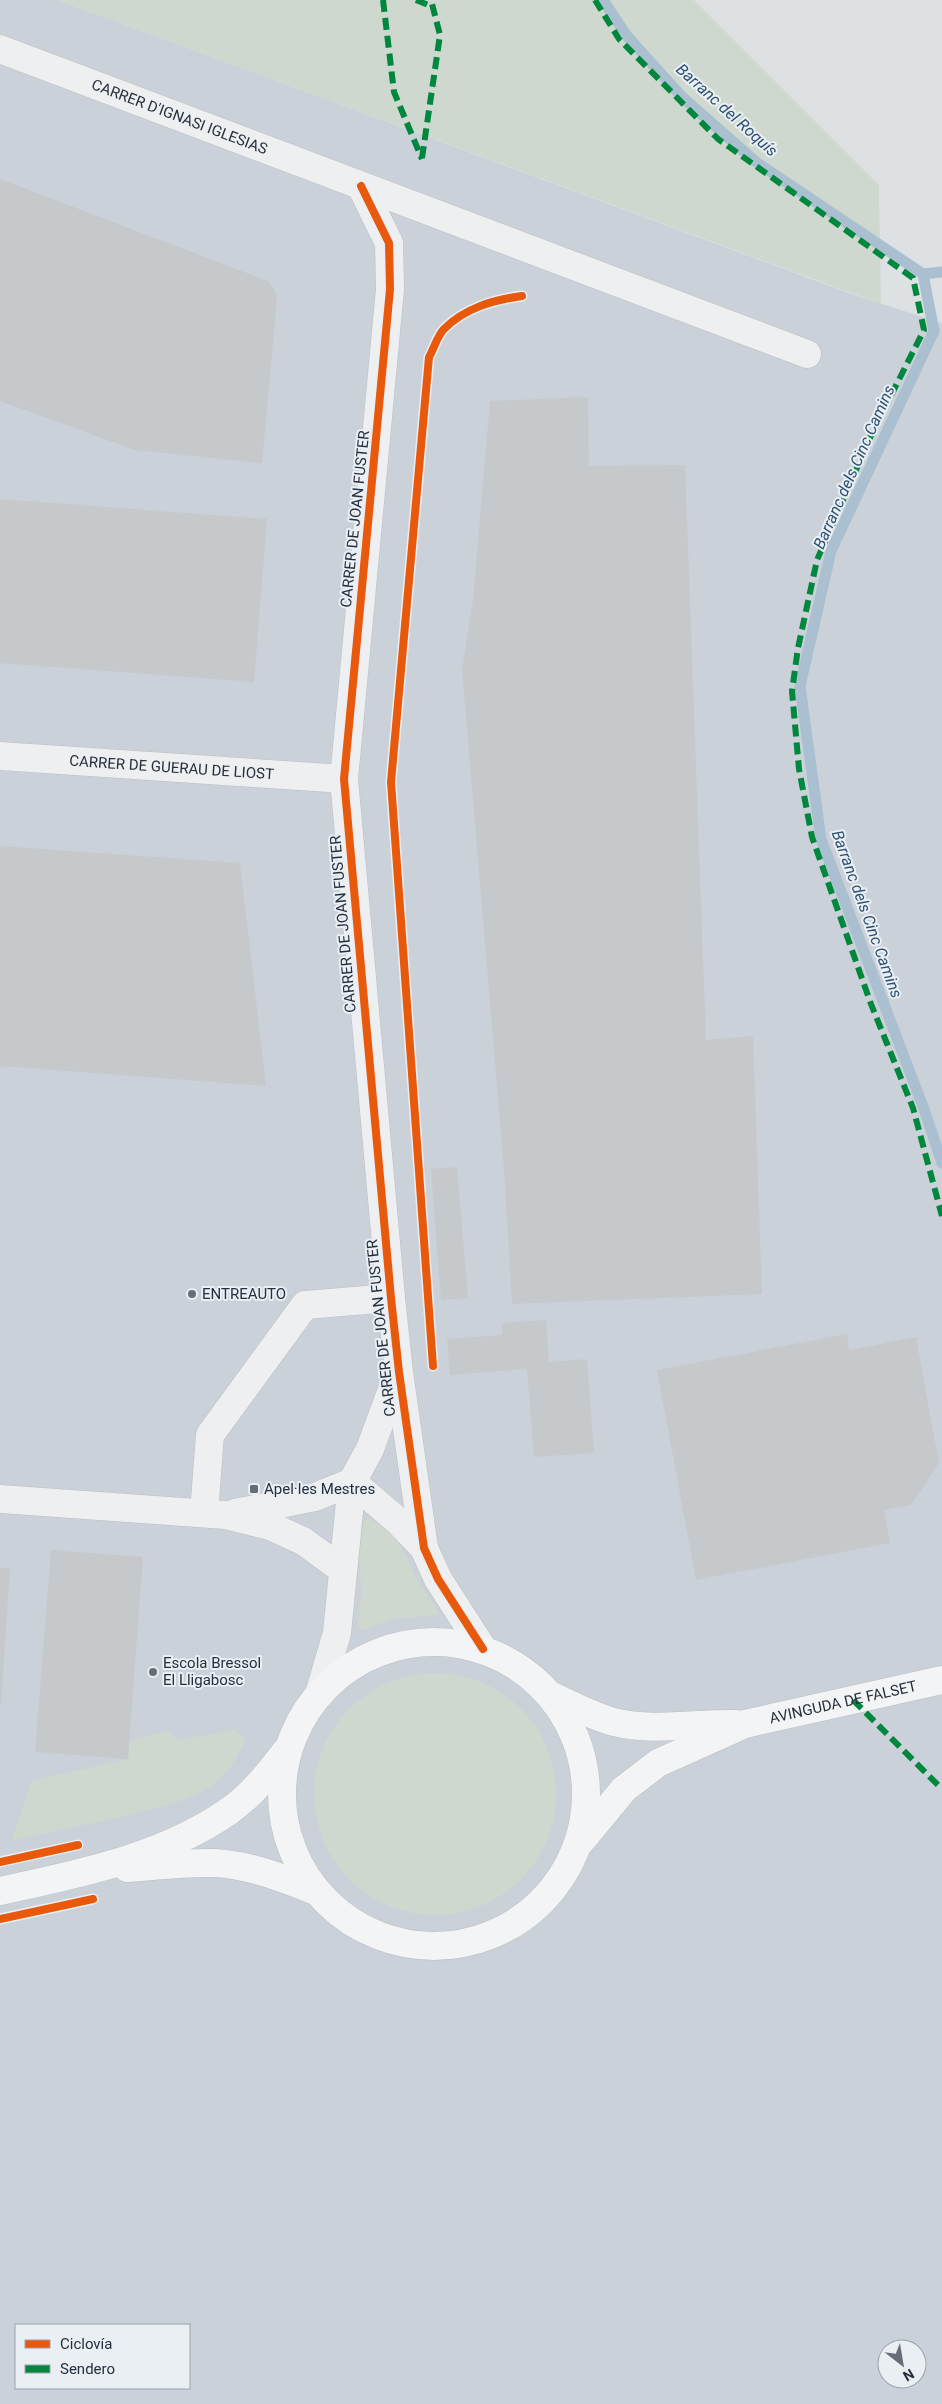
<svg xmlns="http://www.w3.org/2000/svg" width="942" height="2404" font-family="Roboto,sans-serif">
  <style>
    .built { fill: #cbd1d8; fill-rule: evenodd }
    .green { fill: #cfd8ce }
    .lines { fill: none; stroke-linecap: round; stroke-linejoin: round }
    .stream { stroke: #aac0d1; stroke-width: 11 }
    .building { fill: #c6c9cc }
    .minor-casing { stroke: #bcbfc2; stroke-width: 29 }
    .major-casing { stroke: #babec2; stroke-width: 29 }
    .minor { stroke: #edeff1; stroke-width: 28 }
    .major { stroke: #f2f4f5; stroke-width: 28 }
    .quiet { stroke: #00873e; stroke-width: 6; stroke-dasharray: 12 6; stroke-linecap: butt }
    .cycleway-casing { stroke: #eaeff4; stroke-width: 11 }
    .cycleway { stroke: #e8590c; stroke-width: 8 }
    .poi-dot { fill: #666d77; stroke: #eaeff4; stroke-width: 2 }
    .labels { text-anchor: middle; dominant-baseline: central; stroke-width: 4; stroke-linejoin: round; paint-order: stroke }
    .street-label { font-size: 15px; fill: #252f3d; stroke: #eaeff4 }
    .poi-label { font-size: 15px; fill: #252f3d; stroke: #eaeff4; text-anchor: start }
    .water-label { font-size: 16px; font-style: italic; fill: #2d5172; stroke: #eaeff4 }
  </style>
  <rect width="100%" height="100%" fill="#dee1e4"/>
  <!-- built -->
  <path class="built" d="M 0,0 L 58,0 L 857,296 L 942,323 L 942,2404 L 0,2404 ZM 16,2325 L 189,2325 L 189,2388 L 16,2388 ZM 887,2349 L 917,2349 L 917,2379 L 887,2379 Z"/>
  <!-- green -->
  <g class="green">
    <polygon points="58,0 694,0 879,185 881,304"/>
    <path d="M 368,1519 C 397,1526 408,1562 420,1585 C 425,1594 437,1605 439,1615 L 391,1619 L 363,1630 L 357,1627 L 361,1597 L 360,1549 L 364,1521 Z"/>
    <circle cx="435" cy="1794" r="121"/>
    <path d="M 235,1730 L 238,1734 L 246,1738 C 239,1756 228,1775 211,1786 C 190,1800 167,1805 143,1811 C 100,1822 56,1831 12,1840 L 32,1781 L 128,1759 L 129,1741 L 167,1731 L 178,1740 Z"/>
  </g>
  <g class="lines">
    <!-- stream -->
    <g class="stream">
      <polyline points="603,0 627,36 682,97 756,162 923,274"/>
      <polyline points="923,274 934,331 831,551 800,686 821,839 924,1109 942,1163"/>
      <polyline points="923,274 942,272"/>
    </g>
  </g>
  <!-- building -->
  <g class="building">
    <polygon points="0,179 268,281 274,289 277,299 262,463 135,450 0,401"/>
    <polygon points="588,397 589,466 685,465 706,1040 753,1036 762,1294 512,1304 504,1169 462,669 473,600 490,401"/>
    <polygon points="0,499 267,519 254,682 0,663"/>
    <polygon points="0,846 240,863 266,1086 0,1066"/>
    <polygon points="457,1167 468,1298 441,1300 431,1169"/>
    <polygon points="546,1320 549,1362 587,1359 594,1453 534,1457 527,1369 450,1375 447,1339 502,1335 502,1323"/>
    <polygon points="847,1334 849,1350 916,1337 939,1463 911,1505 884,1510 890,1543 696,1580 657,1370"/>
    <polygon points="51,1550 143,1557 128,1759 35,1752"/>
    <polygon points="0,1568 10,1568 1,1703 0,1703"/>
  </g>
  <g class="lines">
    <!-- minor casing -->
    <g class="minor-casing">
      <g id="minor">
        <path id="s1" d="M 0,49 L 807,354"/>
        <polyline points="361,186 389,243 390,289 344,779 391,1298 399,1372 424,1548 438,1579 483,1649"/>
        <path id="s2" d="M 0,756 L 344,779"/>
        <polyline points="352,1482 398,1521 424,1548"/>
        <polyline points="0,1499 225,1515 270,1526 303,1541 343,1570"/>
        <polyline points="204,1513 210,1435 305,1305 391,1298"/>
        <polyline points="235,1513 315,1497 352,1482"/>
        <polyline points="320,1691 337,1633 352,1482 370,1449 397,1376"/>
      </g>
    </g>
    <!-- major casing -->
    <g class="major-casing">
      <g id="major">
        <circle cx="434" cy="1794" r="152"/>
        <path d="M 550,1695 C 570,1704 592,1716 614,1722 C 653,1732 696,1723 736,1724"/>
        <path id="s3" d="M 581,1841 L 624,1789 L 658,1763 L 745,1724 L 942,1680"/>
        <path d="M 127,1868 C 156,1866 186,1862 215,1863 C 251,1865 285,1879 318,1892"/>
        <path d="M 0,1891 C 77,1874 162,1858 229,1811 C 252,1795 269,1773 286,1751"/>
      </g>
    </g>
    <!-- minor -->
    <use href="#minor" class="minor"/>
    <!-- major -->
    <use href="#major" class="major"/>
    <!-- quiet -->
    <g class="quiet">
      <polyline points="383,0 394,92 422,159"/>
      <polyline points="416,0 433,7"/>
      <polyline points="595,0 619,39 718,139 913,278 924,330 872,433 817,560 798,648 792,691 799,769 812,837 871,1004 913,1108 942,1216"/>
      <polyline points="422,158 440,35 431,0"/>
      <polyline points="853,1700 942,1789"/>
    </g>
    <!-- cycleway casing -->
    <g class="cycleway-casing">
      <g id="cycleway">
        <polyline points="361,186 389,243 390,289 344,779 391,1298 399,1372 424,1548 438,1579 483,1649"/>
        <path d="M 433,1366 L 391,782 L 429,357 C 434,349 437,336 444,329 C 465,308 493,300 522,296"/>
        <polyline points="0,1862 78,1845"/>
        <polyline points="0,1919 93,1899"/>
      </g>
    </g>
    <!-- cycleway -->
    <use href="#cycleway" class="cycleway"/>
  </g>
  <!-- markers -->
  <g class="poi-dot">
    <circle cx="192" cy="1294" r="5"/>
    <rect x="249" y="1484" width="10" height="10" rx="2.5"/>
    <circle cx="153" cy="1672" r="5"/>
  </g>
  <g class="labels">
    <!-- street labels -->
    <g class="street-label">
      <text stroke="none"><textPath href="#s1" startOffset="192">CARRER D'IGNASI IGLESIAS</textPath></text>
      <text transform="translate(355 519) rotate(-84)">CARRER DE JOAN FUSTER</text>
      <text stroke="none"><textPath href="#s2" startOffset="172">CARRER DE GUERAU DE LIOST</textPath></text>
      <text transform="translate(343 924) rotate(-95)">CARRER DE JOAN FUSTER</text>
      <text transform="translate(381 1328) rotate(-96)">CARRER DE JOAN FUSTER</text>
      <text stroke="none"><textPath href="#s3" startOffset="306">AVINGUDA DE FALSET</textPath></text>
    </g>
    <!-- poi labels -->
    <g class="poi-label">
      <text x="202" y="1294">ENTREAUTO</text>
      <text x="264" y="1489">Apel·les Mestres</text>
      <text x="163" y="1663">Escola Bressol<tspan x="163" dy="17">El Lligabosc</tspan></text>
    </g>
    <!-- water labels -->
    <g class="water-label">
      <text transform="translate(727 110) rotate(42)">Barranc del Roquís</text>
      <text transform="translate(854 467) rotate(-66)">Barranc dels Cinc Camins</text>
      <text transform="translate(867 914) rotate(70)">Barranc dels Cinc Camins</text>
    </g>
  </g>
  <!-- legend -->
  <rect x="15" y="2324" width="175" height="65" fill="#eaeff4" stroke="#9ba2ab"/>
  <rect x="25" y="2340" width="25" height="8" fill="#e8590c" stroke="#9ba2ab"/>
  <text x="60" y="2349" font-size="15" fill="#252f3d">Ciclovía</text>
  <rect x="25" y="2365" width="25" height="8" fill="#00873e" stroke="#9ba2ab"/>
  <text x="60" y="2374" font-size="15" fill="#252f3d">Sendero</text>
  <!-- north arrow -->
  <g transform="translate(902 2364) rotate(149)"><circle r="24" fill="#eaeff4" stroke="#9ba2ab"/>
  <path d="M0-4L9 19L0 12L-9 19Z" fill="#666d77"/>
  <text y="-8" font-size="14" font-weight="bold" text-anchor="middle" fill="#252f3d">N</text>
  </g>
</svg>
